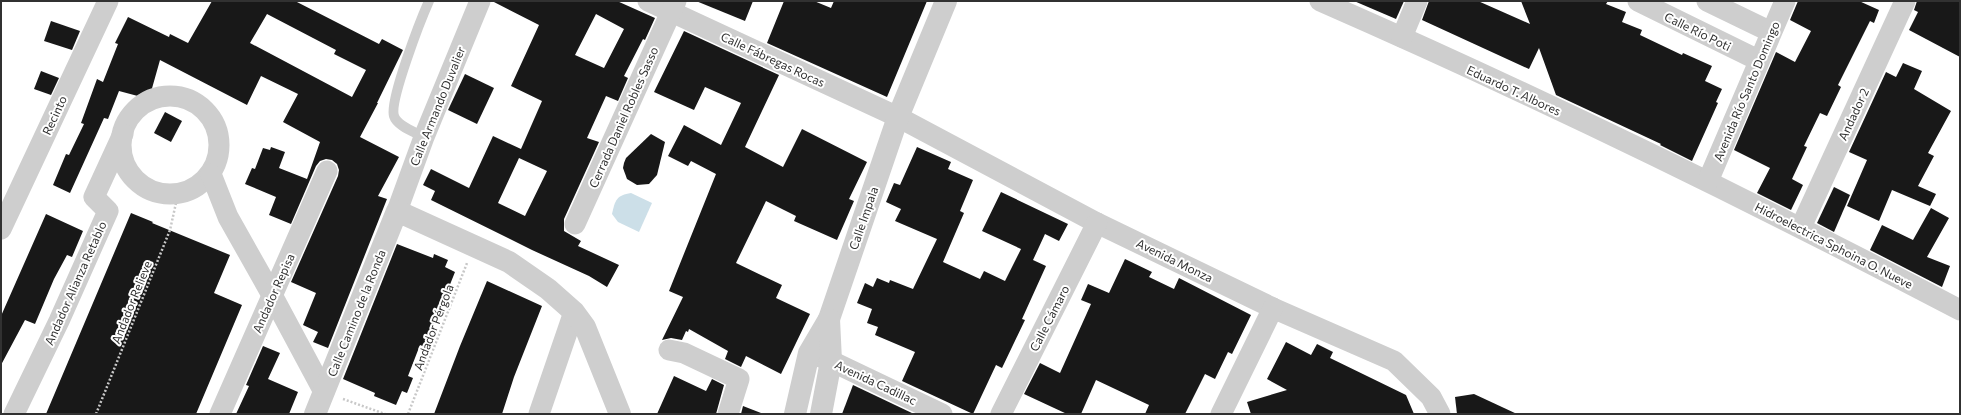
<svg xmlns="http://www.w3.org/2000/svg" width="1961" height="415" font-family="Commissioner,sans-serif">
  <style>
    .water { fill: #ccdfe8 }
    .building { fill: #181818; fill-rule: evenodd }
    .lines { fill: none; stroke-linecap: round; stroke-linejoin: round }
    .path { stroke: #c8c8c8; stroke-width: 2.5; stroke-dasharray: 2 2; stroke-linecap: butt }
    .service { stroke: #cecece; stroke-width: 10 }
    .minor { stroke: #cecece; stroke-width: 21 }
    .tertiary { stroke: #cecece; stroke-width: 22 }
    .labels { text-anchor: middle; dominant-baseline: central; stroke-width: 4; stroke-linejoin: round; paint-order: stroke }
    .street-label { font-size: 12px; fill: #313131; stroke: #fff }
  </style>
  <rect width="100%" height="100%" fill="#fff"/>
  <!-- water -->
  <path class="water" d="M 631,193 L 652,203 L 639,232 L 618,222 L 612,214 C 615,200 617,195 631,193 Z"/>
  <!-- building -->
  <g class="building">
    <path d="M 212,1 L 295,1 L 379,44 L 382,39 L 403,50 L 377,103 L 378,103 L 360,137 L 399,157 L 378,196 L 387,199 L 328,348 L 313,342 L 318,332 L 303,325 L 316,293 L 291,282 L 338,176 L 339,170 L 337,164 L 332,160 L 326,159 L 320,161 L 316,166 L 291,224 L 269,215 L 276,197 L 245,184 L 252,168 L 255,169 L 263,148 L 270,150 L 271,147 L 285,152 L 279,168 L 307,179 L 320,142 L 283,122 L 298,94 L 261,76 L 247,105 L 160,60 L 149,99 L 119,91 L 108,119 L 104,118 L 70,193 L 53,185 L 66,154 L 69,155 L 84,124 L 81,123 L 97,79 L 103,82 L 118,44 L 115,43 L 128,17 L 169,37 L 170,34 L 188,43 ZM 267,14 L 336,50 L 334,54 L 366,70 L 352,97 L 250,43 Z"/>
    <path d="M 492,1 L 617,1 L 655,18 L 645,40 L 643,39 L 624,76 L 628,78 L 618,101 L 606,96 L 587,138 L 599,142 L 564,219 L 564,231 L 581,241 L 578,246 L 619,265 L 607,287 L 589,276 L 532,250 L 431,200 L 435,191 L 423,185 L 431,169 L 469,188 L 493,136 L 521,149 L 542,101 L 511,86 L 539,25 ZM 596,14 L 624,29 L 604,68 L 575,55 ZM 519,158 L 547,171 L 525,216 L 498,203 Z"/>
    <polygon points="696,1 753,1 745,21"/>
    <polygon points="784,1 814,1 831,8 834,1 927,1 887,97 767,43"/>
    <polygon points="1354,1 1404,1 1396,19"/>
    <polygon points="1429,1 1478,1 1530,24 1521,1 1608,1 1606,4 1626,12 1622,22 1642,30 1640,35 1682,55 1683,53 1712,66 1705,81 1722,89 1716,102 1718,103 1692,161 1660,145 1661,144 1556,95 1539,48 1529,69 1422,20"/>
    <polygon points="1798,1 1859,1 1879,10 1874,23 1870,21 1838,85 1841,87 1827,116 1820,113 1804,146 1807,147 1792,179 1803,185 1791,210 1757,193 1770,168 1734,150 1776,52 1795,62 1811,31 1790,20"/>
    <polygon points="1917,1 1960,1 1960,57 1909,30 1918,12 1914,10"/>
    <polygon points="51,21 80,31 72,50 44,41"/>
    <polygon points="684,31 779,75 745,147 783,167 802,129 867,162 849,199 854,201 837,240 794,221 796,216 766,201 736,263 782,285 776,298 810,314 781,374 746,356 741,367 725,359 728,351 689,329 688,332 686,331 682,340 671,338 662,340 683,297 669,291 716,174 691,161 688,166 668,156 684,125 721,145 741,103 705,87 694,110 654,92"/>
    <polygon points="1903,63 1922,71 1914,89 1951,111 1928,153 1934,156 1918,186 1936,194 1930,206 1892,190 1879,221 1847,206 1867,160 1849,152 1886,72 1896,77"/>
    <polygon points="41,71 59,78 51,95 34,89"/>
    <polygon points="465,74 494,88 477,124 448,110"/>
    <polygon points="165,112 182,121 171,142 154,133"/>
    <polygon points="651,134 665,142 657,175 649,184 637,185 627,179 623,168 624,163 626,158"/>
    <polygon points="917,147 951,162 948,169 973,180 960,211 964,213 943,262 980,279 984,271 1005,281 1021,249 982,231 1001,192 1068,224 1059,241 1045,234 1033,260 1046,266 1022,319 1025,320 1002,368 996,365 973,414 902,381 915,352 875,335 878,327 867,323 872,309 857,303 865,283 873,287 877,278 889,283 890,280 913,289 937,239 895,221 901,209 886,202 894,183 900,185"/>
    <polygon points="1834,187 1850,195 1834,232 1817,223"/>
    <polygon points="1931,208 1949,218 1927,257 1950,266 1942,287 1870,250 1882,225 1913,240"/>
    <polygon points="131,213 153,222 152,223 230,255 214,293 242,305 196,414 46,414"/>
    <polygon points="46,214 83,231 72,257 67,255 54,279 35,324 25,320 1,365 1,316"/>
    <polygon points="397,244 433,258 434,254 448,260 445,267 455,272 425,347 420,345 408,376 413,378 407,393 402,391 396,405 374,396 375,393 343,379"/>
    <polygon points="1125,259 1152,272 1149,277 1174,289 1179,278 1251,315 1232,354 1228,352 1215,379 1205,374 1185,414 1145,414 1149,405 1096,380 1081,414 1067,414 1024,394 1040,363 1060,373 1091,304 1081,300 1088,284 1109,293"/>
    <polygon points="487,281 542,306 514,377 502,414 434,414 460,346"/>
    <polygon points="1286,342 1311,355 1317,344 1333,352 1330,358 1406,395 1414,414 1251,414 1247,402 1287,390 1267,379"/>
    <polygon points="263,346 280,353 268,379 298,392 289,414 236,414 249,386 246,385"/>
    <polygon points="674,376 706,391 712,379 724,385 716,414 657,414"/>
    <polygon points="853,385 914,414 842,414"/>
    <polygon points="1474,394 1517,414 1457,414 1455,397"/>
    <polygon points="743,406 761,413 761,414 741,414"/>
  </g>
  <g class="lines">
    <!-- path -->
    <g class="path">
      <polyline points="343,399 385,414"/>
      <polyline points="96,414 170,230 178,194"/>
      <polyline points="408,414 467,263"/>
    </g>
    <!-- service -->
    <path class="service" d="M 424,137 C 415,132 397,126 394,116 C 389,101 421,19 429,1"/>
    <!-- minor -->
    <g class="minor">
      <polyline points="648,1 898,117 1097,223 1273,308 1394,361 1431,397 1440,414"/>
      <path d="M 1320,1 C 1537,96 1750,200 1960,310"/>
      <polyline points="1638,1 1758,60"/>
      <polyline points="1707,1 1771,32"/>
      <polyline points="1402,37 1417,1"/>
      <circle cx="170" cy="145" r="49"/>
      <polyline points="211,174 228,217 272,295 324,392"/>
      <polyline points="1708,181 1785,1"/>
      <polyline points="397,211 424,137 480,1"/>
      <polyline points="575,224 676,1"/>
      <polyline points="1801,227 1905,1"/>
      <polyline points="1,229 108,1"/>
      <polyline points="669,350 684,353 739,379 728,414"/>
      <polyline points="815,355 831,361 942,414"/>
      <polyline points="14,414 59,321 108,211 94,197 123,134"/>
      <polyline points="220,414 327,171"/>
      <polyline points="539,414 574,312"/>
      <polyline points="1001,414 1097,223"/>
      <polyline points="1221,414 1273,308"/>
    </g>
    <!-- tertiary -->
    <g class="tertiary">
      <polyline points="315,414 397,211 509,262 548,289 574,312 585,327 620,414"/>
      <polyline points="795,414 809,353 829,319 898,117 946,1"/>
      <polyline points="821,414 831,361 829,319"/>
    </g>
  </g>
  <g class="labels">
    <!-- street labels -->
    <g class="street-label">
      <text transform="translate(1698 31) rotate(26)">Calle Río Poti</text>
      <text transform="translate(773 59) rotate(25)">Calle Fábregas Rocas</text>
      <text transform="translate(1514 90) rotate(25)">Eduardo T. Albores</text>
      <text transform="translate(1746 91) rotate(-67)">Avenida Río Santo Domingo</text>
      <text transform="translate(437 106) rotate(-68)">Calle Armando Duvalier</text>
      <text transform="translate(1853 114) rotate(-65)">Andador 2</text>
      <text transform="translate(54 115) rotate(-65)">Recinto</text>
      <text transform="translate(623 117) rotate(-66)">Cerrada Daniel Robles Sasso</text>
      <text transform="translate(863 218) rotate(-71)">Calle Impala</text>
      <text transform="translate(1834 245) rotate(27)">Hidroelectrica Sphoina O. Nueve</text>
      <text transform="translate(1175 260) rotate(26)">Avenida Monza</text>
      <text transform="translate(75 283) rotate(-66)">Andador Alianza Retablo</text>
      <text transform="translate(273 293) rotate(-66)">Andador Repisa</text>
      <text transform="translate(131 302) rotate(-68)">Andador Relieve</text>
      <text transform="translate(356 313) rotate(-68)">Calle Camino de la Ronda</text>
      <text transform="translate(1049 318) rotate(-63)">Calle Cámaro</text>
      <text transform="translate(433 327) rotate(-69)">Andador Pérgola</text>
      <text transform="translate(876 382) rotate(25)">Avenida Cadillac</text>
    </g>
  </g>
  <!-- border -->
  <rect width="1961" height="415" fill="none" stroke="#313131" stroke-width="4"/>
</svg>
